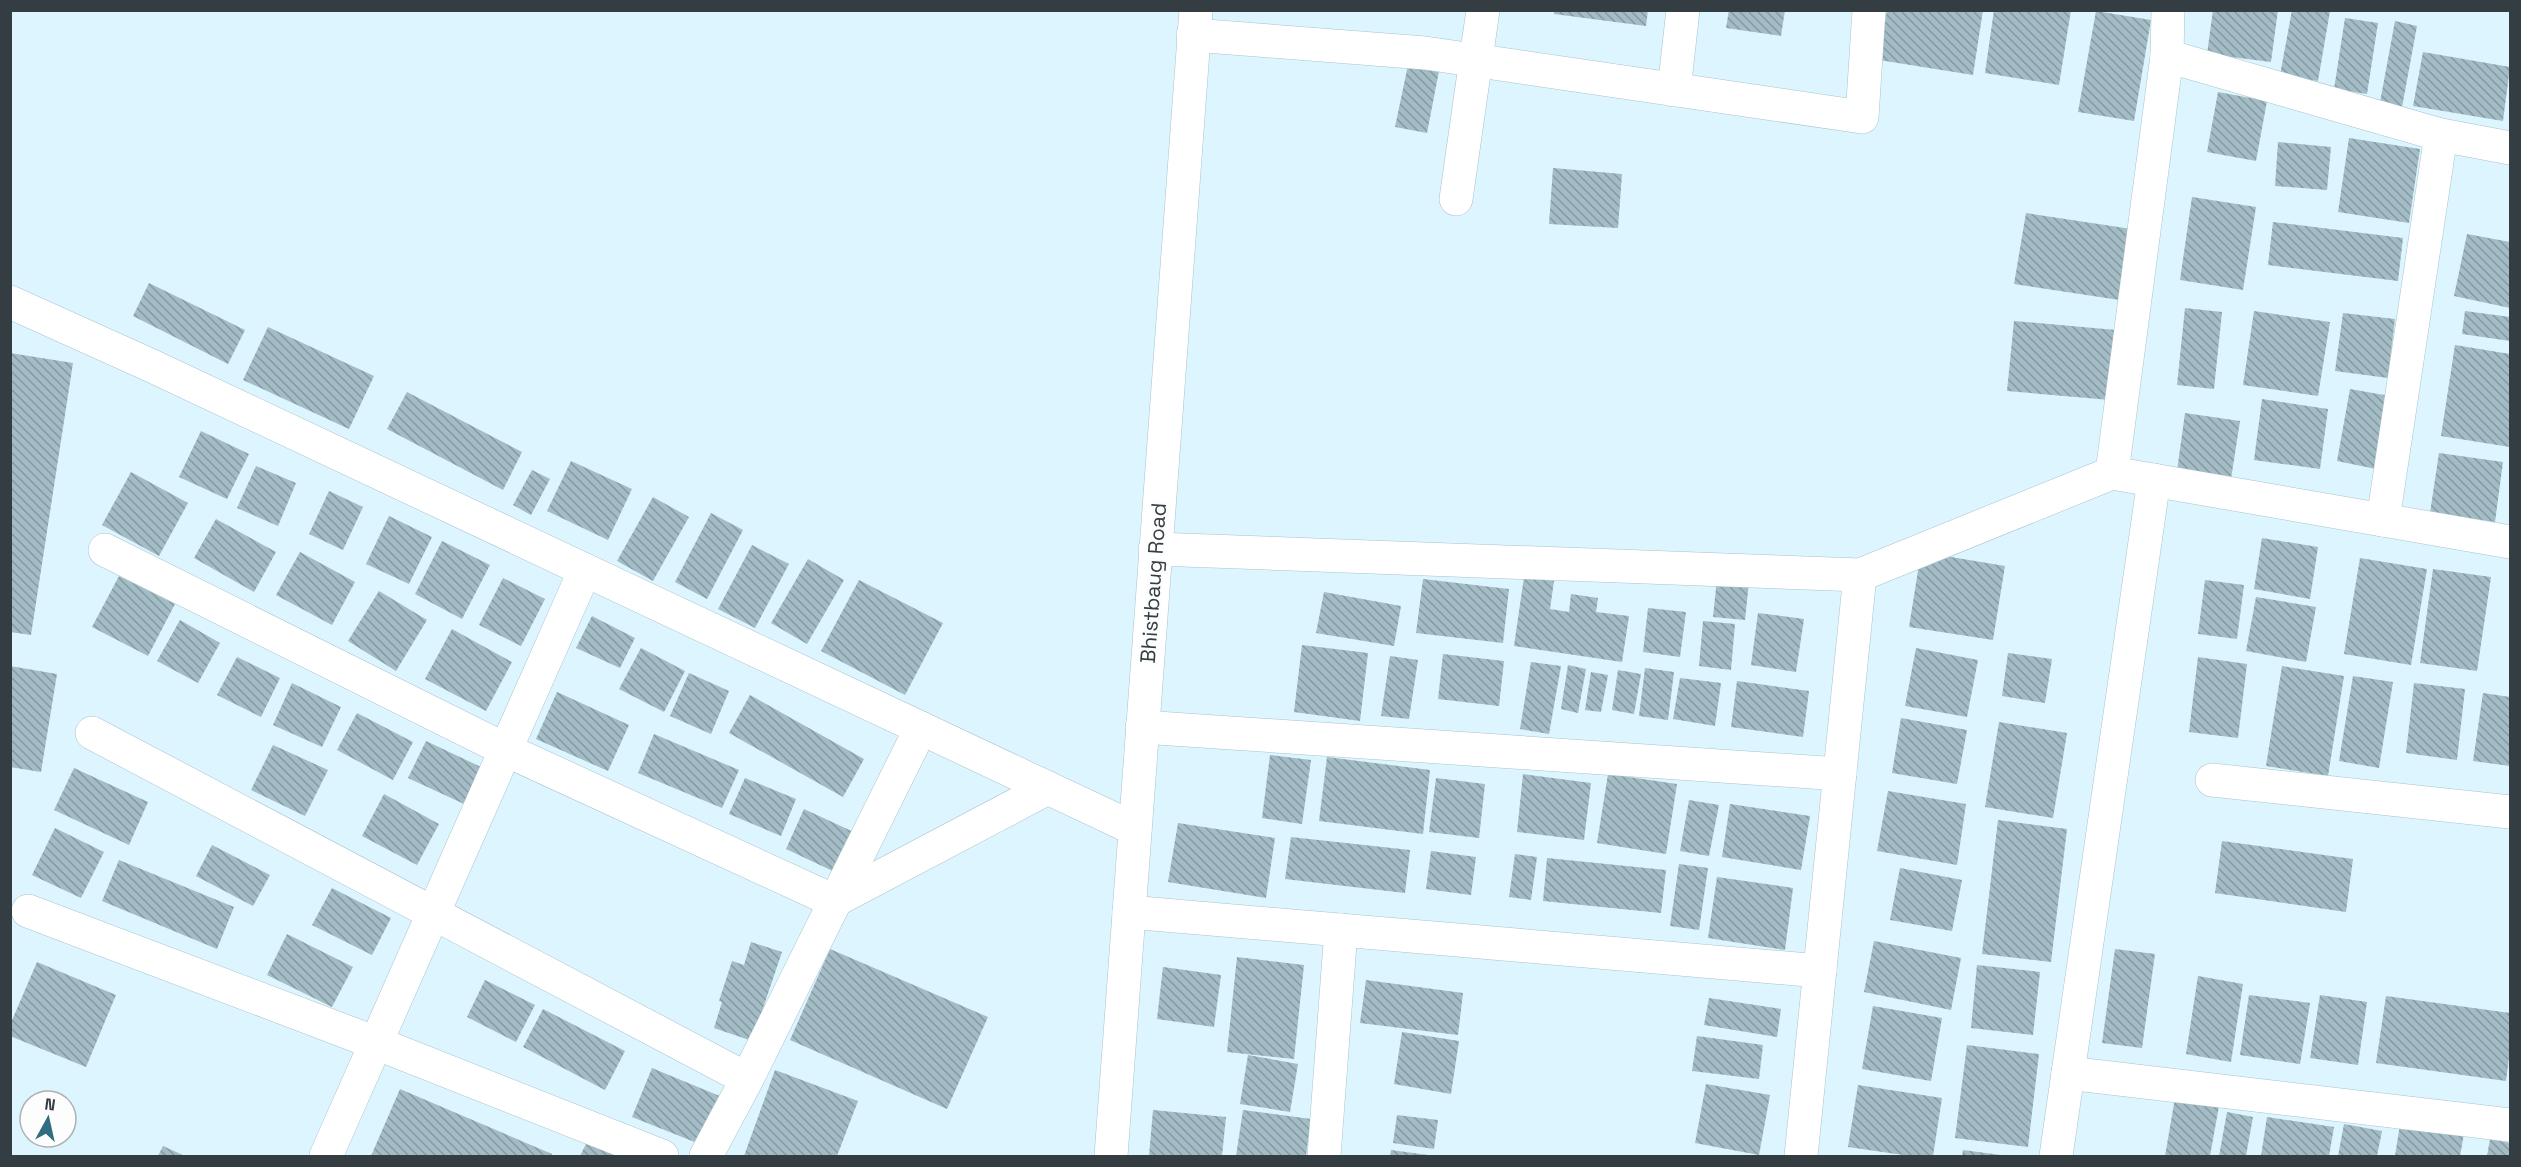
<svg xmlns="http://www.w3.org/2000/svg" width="2521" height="1167" font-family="'Space Grotesk',sans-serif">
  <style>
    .building { fill: url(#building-back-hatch) }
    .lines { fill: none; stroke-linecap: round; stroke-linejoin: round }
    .minor-casing { stroke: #abc3cc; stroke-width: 34 }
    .tertiary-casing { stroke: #abc3cc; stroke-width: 34 }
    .minor { stroke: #fff; stroke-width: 33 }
    .tertiary { stroke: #fff; stroke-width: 33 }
    .labels { text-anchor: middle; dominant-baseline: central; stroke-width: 6; stroke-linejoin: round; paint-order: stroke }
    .street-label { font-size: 21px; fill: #343e42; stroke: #fdfdfd }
  </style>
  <defs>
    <pattern id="building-back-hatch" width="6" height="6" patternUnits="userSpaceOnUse" patternTransform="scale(1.5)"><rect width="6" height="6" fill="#a4bcc5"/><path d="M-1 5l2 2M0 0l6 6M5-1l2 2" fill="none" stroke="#869aa2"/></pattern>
  </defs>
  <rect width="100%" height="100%" fill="#dcf5fe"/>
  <!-- building -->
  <g class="building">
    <polygon points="1554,10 1648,10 1646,26 1554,14"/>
    <polygon points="1729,10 1785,10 1781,36 1726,28"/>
    <polygon points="1887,10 1983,10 1973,75 1879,60"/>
    <polygon points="1994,10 2071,10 2059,85 1985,73"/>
    <polygon points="2213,10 2278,10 2271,62 2207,54"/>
    <polygon points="2292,10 2330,11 2318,81 2280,75"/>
    <polygon points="2096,11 2151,20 2134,121 2078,112"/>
    <polygon points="2345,18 2378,23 2367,94 2334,89"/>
    <polygon points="2395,21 2417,26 2400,118 2378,113"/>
    <polygon points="2423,52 2510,67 2503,121 2413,106"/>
    <polygon points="1408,65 1439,71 1427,133 1395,127"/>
    <polygon points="2218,92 2267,101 2256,161 2207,152"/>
    <polygon points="2349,138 2420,149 2409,223 2338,212"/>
    <polygon points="2278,142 2331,147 2327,190 2275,186"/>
    <polygon points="1553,168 1622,174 1618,228 1549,224"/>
    <polygon points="2192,197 2256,207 2243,290 2180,280"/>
    <polygon points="2026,213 2138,230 2126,301 2014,284"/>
    <polygon points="2273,222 2403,238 2398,281 2268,265"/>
    <polygon points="2467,234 2510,242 2510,308 2454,296"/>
    <polygon points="149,283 245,330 228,364 133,316"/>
    <polygon points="2185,308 2222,312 2214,389 2177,385"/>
    <polygon points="2254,311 2330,322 2318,396 2243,385"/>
    <polygon points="2465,311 2510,317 2510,341 2462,334"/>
    <polygon points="2343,313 2395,319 2388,378 2335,371"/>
    <polygon points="2014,321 2116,330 2110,400 2007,391"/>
    <polygon points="268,327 374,376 349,429 243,380"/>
    <polygon points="2455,345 2510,354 2510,447 2441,436"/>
    <polygon points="10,353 73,363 31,635 10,632"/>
    <polygon points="2350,389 2390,396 2376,469 2337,461"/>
    <polygon points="407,392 522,452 503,490 387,429"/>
    <polygon points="2262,399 2328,409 2320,469 2254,460"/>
    <polygon points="2185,413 2240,421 2231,479 2177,471"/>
    <polygon points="201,431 249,454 227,499 179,477"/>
    <polygon points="2439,453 2503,462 2495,522 2430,513"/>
    <polygon points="571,461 632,489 608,540 547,511"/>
    <polygon points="256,466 296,483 278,526 237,508"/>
    <polygon points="532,470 550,479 531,515 513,505"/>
    <polygon points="131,472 188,503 159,556 102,525"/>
    <polygon points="329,491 363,507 343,550 309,534"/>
    <polygon points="653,497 689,517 653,581 617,561"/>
    <polygon points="711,513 743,530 707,599 675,582"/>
    <polygon points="389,516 432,537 409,584 366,564"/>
    <polygon points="216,519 276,552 254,592 194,558"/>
    <polygon points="2262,538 2318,547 2310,599 2254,589"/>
    <polygon points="442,541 490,565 462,619 415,594"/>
    <polygon points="752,545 789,564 755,628 718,609"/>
    <polygon points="300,552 355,582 332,625 276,595"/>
    <polygon points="1921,552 2005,566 1993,640 1909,627"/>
    <polygon points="2360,558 2427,569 2411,665 2344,654"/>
    <polygon points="808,559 844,580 807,644 771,623"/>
    <polygon points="2433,569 2491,577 2477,671 2420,663"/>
    <polygon points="119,576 175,604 148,656 92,627"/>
    <polygon points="1524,577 1554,581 1550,609 1569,612 1571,594 1598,598 1596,612 1629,616 1622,662 1514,646"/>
    <polygon points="503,578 545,599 521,646 479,625"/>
    <polygon points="1423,579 1509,589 1503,643 1416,633"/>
    <polygon points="1717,579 1749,582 1745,620 1713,617"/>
    <polygon points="859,580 943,623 905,695 821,651"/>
    <polygon points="2205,580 2244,585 2237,639 2198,634"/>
    <polygon points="379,591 427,620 396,671 348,641"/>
    <polygon points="1324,592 1401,606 1394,646 1316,633"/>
    <polygon points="2256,597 2316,607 2306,662 2246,651"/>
    <polygon points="1648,608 1686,612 1680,657 1643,652"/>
    <polygon points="1758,613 1804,619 1796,672 1751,665"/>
    <polygon points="592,616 635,638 620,668 576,648"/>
    <polygon points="180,620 220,643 198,683 157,661"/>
    <polygon points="1703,621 1735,624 1731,670 1699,666"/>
    <polygon points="452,629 512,662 486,711 425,679"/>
    <polygon points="1302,645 1368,653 1360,721 1294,712"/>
    <polygon points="641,648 685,671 664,712 619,689"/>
    <polygon points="1916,648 1978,660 1967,717 1905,706"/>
    <polygon points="2008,653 2052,659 2045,703 2002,696"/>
    <polygon points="1443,654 1504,661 1499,706 1438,699"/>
    <polygon points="1390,656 1418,660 1409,719 1381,716"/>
    <polygon points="237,657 280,678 261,717 217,695"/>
    <polygon points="2198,657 2247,664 2238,738 2189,732"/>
    <polygon points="1531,662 1561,666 1549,734 1520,729"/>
    <polygon points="1568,665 1586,669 1578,713 1561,709"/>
    <polygon points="10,666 57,674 41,772 10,767"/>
    <polygon points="2282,666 2344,676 2328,776 2266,766"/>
    <polygon points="1645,668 1674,672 1668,720 1639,716"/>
    <polygon points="1618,670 1641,674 1634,714 1612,710"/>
    <polygon points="1591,672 1608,675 1601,712 1585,710"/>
    <polygon points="689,673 729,691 711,734 670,716"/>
    <polygon points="2353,676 2393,682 2379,768 2339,761"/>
    <polygon points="1680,678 1721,683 1715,726 1673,719"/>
    <polygon points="1737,681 1809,691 1803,737 1731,727"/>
    <polygon points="292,683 341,707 322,747 273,725"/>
    <polygon points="2414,683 2465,689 2457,760 2406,753"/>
    <polygon points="557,692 629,725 608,771 536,739"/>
    <polygon points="2483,693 2510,697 2510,766 2473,761"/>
    <polygon points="750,695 864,759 843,797 729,733"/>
    <polygon points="357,713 413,742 393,780 337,750"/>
    <polygon points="1901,718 1967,730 1957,784 1892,773"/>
    <polygon points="1999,722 2067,733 2053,818 1985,807"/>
    <polygon points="654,734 739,770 722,808 638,773"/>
    <polygon points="426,741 481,767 464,804 408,778"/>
    <polygon points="273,745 328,770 305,816 251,790"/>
    <polygon points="1270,755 1311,760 1302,824 1262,818"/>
    <polygon points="1327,757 1430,770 1423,834 1319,821"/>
    <polygon points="74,768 148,802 129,845 54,810"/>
    <polygon points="1523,774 1591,783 1584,840 1517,832"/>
    <polygon points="1608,774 1677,784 1666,854 1597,843"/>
    <polygon points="745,778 796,799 781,836 729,814"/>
    <polygon points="1436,778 1485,784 1479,838 1429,832"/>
    <polygon points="1888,791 1966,804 1957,865 1877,851"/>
    <polygon points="384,794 439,824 417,865 362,836"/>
    <polygon points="1689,800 1719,805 1709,856 1680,851"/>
    <polygon points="1730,804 1810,816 1801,870 1722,857"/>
    <polygon points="804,809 858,834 839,874 786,849"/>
    <polygon points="1998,820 2067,829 2051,962 1982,954"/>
    <polygon points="1178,823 1275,838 1266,898 1168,882"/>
    <polygon points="55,828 104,852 81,898 32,875"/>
    <polygon points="1291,837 1410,850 1405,893 1285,879"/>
    <polygon points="2222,841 2353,859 2346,912 2215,893"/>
    <polygon points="212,845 270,875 253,906 196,876"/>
    <polygon points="1431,851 1476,857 1471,895 1426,889"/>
    <polygon points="1515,854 1537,857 1531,900 1509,897"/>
    <polygon points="1547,858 1666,870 1661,913 1543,901"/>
    <polygon points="119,860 234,907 217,949 102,901"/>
    <polygon points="1679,864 1708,868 1699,930 1670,926"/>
    <polygon points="1900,868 1962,880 1952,931 1890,920"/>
    <polygon points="1717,877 1793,888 1785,950 1708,938"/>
    <polygon points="332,888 391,918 372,955 312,925"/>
    <polygon points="287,934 353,967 332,1007 267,975"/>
    <polygon points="1874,941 1961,958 1951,1010 1864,992"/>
    <polygon points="751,942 782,952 752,1041 714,1028 722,1002 719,1001 732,961 744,965"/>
    <polygon points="830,949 988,1017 947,1109 790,1040"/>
    <polygon points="2115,949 2155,954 2142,1048 2102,1043"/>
    <polygon points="1237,957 1304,965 1294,1059 1227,1052"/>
    <polygon points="37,962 116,995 86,1067 10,1036 10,1025"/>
    <polygon points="1977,965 2040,972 2033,1035 1971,1028"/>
    <polygon points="1163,967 1221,975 1214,1027 1157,1019"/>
    <polygon points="2198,976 2243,984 2231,1062 2186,1054"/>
    <polygon points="485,980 535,1005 516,1042 467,1017"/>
    <polygon points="1366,980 1463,993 1458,1035 1360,1023"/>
    <polygon points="2249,995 2310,1003 2300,1064 2240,1055"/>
    <polygon points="2320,995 2367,1002 2358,1065 2310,1058"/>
    <polygon points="2386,996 2510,1013 2510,1050 2506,1081 2376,1063"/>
    <polygon points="1709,998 1781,1009 1777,1037 1704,1025"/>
    <polygon points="1873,1006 1942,1018 1931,1081 1862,1069"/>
    <polygon points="543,1009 625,1051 605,1090 523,1047"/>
    <polygon points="1402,1032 1459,1041 1451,1094 1394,1084"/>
    <polygon points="1697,1036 1763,1045 1759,1079 1692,1071"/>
    <polygon points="1967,1045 2039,1054 2028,1147 1955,1138"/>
    <polygon points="1248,1055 1298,1064 1290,1112 1240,1104"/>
    <polygon points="652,1068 722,1097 702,1145 632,1117"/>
    <polygon points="775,1070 858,1101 837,1156 744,1156"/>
    <polygon points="1706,1084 1770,1095 1759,1155 1695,1143"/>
    <polygon points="1858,1085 1942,1098 1933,1156 1910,1156 1848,1147"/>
    <polygon points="400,1089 552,1154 551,1156 371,1156"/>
    <polygon points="2175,1098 2219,1106 2210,1156 2165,1156"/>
    <polygon points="1153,1110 1226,1117 1222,1156 1149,1156"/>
    <polygon points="1243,1110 1311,1119 1306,1156 1236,1156"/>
    <polygon points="2227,1112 2253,1117 2246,1156 2219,1156"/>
    <polygon points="1397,1115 1438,1120 1434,1149 1393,1143"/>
    <polygon points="2267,1117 2334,1127 2329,1156 2261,1156"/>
    <polygon points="2401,1118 2465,1128 2460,1156 2395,1156"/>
    <polygon points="2344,1124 2382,1131 2377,1156 2338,1156"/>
    <polygon points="2490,1139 2510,1143 2510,1156 2487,1156"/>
    <polygon points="588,1140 625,1156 580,1156"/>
    <polygon points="163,1146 185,1156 158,1156"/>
    <polygon points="1391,1150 1428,1155 1428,1156 1390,1156"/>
    <polygon points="1963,1150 2001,1155 2001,1156 1962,1156"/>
  </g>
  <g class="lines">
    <!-- minor casing -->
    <g class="minor-casing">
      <g id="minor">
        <polyline points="1193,35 1425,53 1862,117 1869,10"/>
        <polyline points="2167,56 2441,135 2510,148"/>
        <polyline points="1674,90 1683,10"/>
        <polyline points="1456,199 1483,10"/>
        <polyline points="10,302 152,366 1135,829"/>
        <polyline points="2112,473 2167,56 2168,10"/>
        <polyline points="2383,520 2441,135"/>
        <polyline points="1155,549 1860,575 2112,473 2510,542"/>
        <polyline points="105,550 506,750 834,901 1048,788"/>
        <polyline points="1142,727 1840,774"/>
        <polyline points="92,733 747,1079 921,728"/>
        <polyline points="2212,780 2510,812"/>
        <polyline points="28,911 376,1043 662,1156"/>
        <polyline points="1129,912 1820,971"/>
        <polyline points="2068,1073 2510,1125"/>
        <polyline points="326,1156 585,570"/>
        <polyline points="706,1156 747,1079"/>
        <polyline points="1324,1156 1341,930"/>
        <polyline points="1801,1156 1860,575"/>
        <polyline points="2056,1156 2154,480"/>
      </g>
    </g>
    <!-- tertiary casing -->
    <g class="tertiary-casing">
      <polyline id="tertiary" points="1111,1156 1196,10"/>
    </g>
    <!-- minor -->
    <use href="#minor" class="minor"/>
    <!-- tertiary -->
    <use href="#tertiary" class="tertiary"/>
  </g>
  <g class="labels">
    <!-- street labels -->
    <g class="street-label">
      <text transform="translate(1153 583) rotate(-86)">Bhistbaug Road</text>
    </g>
  </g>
  <!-- border -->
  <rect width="2521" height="1167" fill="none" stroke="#343e42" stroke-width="24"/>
  <!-- north arrow -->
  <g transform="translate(48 1119) rotate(8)"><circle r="28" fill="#fdfdfd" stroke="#adb1b2" stroke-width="1.5"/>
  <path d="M0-4.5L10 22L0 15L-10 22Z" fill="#2f6d83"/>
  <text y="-9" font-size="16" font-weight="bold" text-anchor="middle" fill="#343e42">N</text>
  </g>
</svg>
